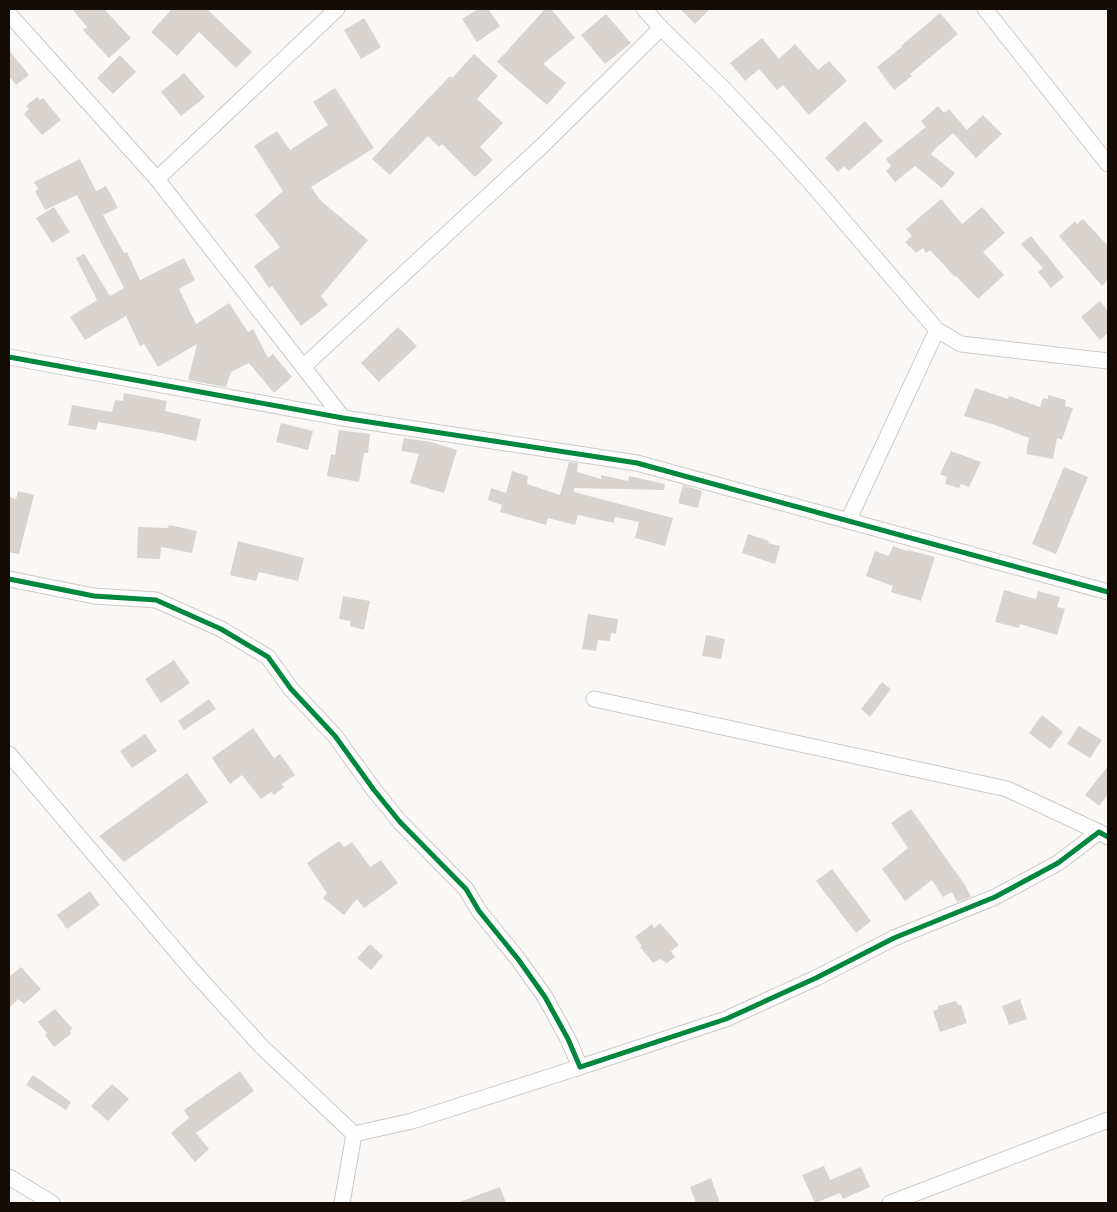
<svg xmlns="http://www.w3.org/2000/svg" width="1117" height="1212" font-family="'Roboto Serif',serif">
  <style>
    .building { fill: #d9d4d0 }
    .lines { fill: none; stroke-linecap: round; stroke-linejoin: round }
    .minor-casing { stroke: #cec9c5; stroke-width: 17 }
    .minor { stroke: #fefefe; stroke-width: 15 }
    .cycleway-casing { stroke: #fff; stroke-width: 8 }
    .cycleway { stroke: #00873e; stroke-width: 5 }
  </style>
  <rect width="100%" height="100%" fill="#faf8f6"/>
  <!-- building -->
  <g class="building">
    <polygon points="72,9 104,9 131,38 109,58 83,30 87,27"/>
    <polygon points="172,9 207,9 252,52 236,68 199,32 177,56 151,32"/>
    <polygon points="478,9 488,9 500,26 477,42 462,19"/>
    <polygon points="545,9 551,9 575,38 543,64 566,83 547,105 497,62"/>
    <polygon points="680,9 710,9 695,24"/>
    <polygon points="940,13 958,34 910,74 912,76 894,90 877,67 902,47 901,46"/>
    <polygon points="606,14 631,43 605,64 581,35"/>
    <polygon points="364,18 381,47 361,59 344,30"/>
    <polygon points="762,38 779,59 795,44 818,70 829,61 847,81 809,115 783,85 777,90 759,69 745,81 730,63"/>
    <polygon points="9,50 29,75 16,85 9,76"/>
    <polygon points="474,54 498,76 477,99 503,123 480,147 493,160 475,177 442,144 439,147 428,136 390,175 372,159 426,101 450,76 452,78"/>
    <polygon points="120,55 136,72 113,94 97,78"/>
    <polygon points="184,73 205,97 181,116 161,92"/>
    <polygon points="335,88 374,148 311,187 321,201 368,240 321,296 328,305 301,326 272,286 269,288 254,266 280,247 255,215 283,191 254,146 277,131 290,150 328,125 313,102"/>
    <polygon points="37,97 40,100 43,98 61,120 42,135 24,114 29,109 26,106"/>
    <polygon points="938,106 944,113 949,109 967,130 983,115 1002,134 976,158 953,133 936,148 931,154 955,173 942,188 915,166 895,182 886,171 891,166 886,159 926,127 921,121"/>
    <polygon points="865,121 883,141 849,171 844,166 838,172 825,158"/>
    <polygon points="80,159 96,191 106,186 118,208 103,215 124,253 127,252 140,280 184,258 195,280 179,289 196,324 229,303 248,332 253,329 268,358 273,354 292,377 274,393 249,363 231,372 226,387 188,380 197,344 158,367 144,344 140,346 126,316 85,340 70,317 97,300 76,258 84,254 110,296 124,288 77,195 45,210 35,191 38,189 34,182"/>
    <polygon points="941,199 962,224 982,207 1005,233 983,252 1004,275 978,299 956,276 955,277 930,250 926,253 923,248 916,253 905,242 912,236 906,229"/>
    <polygon points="54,207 70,232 52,243 36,218"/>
    <polygon points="1083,219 1108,246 1108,280 1102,286 1059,236 1075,221 1077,224"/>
    <polygon points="1031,236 1064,277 1051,288 1038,272 1043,268 1021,244"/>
    <polygon points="1100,301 1108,311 1108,333 1100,340 1081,317"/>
    <polygon points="398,327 417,346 379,382 361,363"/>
    <polygon points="975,388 1008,399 1009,396 1040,407 1043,398 1048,399 1048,395 1066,400 1065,406 1073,408 1062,440 1057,438 1053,459 1026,454 1029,438 992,424 964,416"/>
    <polygon points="124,393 167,401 165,411 201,419 196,441 161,433 98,422 96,430 68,425 72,405 112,412 115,400 123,401"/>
    <polygon points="281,423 313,431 308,450 276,442"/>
    <polygon points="339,430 370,434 368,453 364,453 359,482 327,476 331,454 335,455"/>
    <polygon points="404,438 431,442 457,450 444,493 410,483 419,454 401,451"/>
    <polygon points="951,451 981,462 969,487 961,484 959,488 945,484 947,477 940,474"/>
    <polygon points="569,462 578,463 577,472 601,479 601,475 628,481 629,476 665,484 664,490 574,488 574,492 673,518 665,546 635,538 639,522 615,517 614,523 578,515 575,525 548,518 546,525 500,512 502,505 488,500 491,488 506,493 512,471 528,476 527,484 560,495"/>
    <polygon points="1064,467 1088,477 1056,554 1032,544"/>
    <polygon points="683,485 702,491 698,508 678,503"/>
    <polygon points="18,491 34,495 19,554 9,552 9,497 16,499"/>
    <polygon points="169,525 197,531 192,553 161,547 160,559 137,558 138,527 168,528"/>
    <polygon points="748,534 769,541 768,543 780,546 775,564 742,553"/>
    <polygon points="238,541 304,558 298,581 259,572 256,581 230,575"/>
    <polygon points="893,546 907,551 908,550 935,557 921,601 891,592 893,586 866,576 875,551 889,556"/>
    <polygon points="1004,590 1036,599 1038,591 1060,597 1057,607 1065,609 1057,635 1020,624 1019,628 995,622"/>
    <polygon points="343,596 370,601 364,630 350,626 351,621 339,619"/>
    <polygon points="588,614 618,619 616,634 611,633 610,641 598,640 596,651 582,649"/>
    <polygon points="706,635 725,639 721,659 702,656"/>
    <polygon points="174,660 190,683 161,703 145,679"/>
    <polygon points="882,682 891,689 870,717 861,709"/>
    <polygon points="209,699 216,709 184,730 178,721"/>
    <polygon points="1042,715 1063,732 1050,749 1029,733"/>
    <polygon points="1079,726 1102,740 1090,758 1067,744"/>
    <polygon points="253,728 274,758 280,754 295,775 282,784 284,787 274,795 271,792 261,799 242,775 230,784 212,758"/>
    <polygon points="145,734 157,751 132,768 120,751"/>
    <polygon points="1108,766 1108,794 1099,806 1085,795"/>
    <polygon points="187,773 208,802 124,862 99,836"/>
    <polygon points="911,809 965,885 971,897 957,902 952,892 943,897 932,880 905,901 882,869 908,848 891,823"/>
    <polygon points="339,841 344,847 352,842 370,867 381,860 398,883 364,908 357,899 344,915 323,898 327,893 307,863"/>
    <polygon points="832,869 871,921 856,933 816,881"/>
    <polygon points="90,891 100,905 67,929 57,915"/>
    <polygon points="660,923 679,945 671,951 675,957 667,963 660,959 653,963 640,947 642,946 635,937 652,924 654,928"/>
    <polygon points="370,944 383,956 371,970 357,958"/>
    <polygon points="21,967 41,989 24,1004 18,999 9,1008 9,977"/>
    <polygon points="1020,999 1027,1019 1009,1025 1002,1006"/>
    <polygon points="956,1001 958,1005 961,1005 967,1023 940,1032 933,1011 938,1009 938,1006"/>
    <polygon points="55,1009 72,1028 70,1031 71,1034 54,1047 45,1035 47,1033 38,1022"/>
    <polygon points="240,1071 254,1091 196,1133 209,1149 195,1162 171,1133 189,1118 184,1110"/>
    <polygon points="33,1075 71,1102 66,1110 26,1085"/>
    <polygon points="112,1084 129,1099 108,1121 91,1106"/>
    <polygon points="824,1166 830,1180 861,1167 870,1187 843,1199 840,1193 815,1203 802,1175"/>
    <polygon points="711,1178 720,1203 696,1203 690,1187"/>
    <polygon points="500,1187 506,1203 459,1203 459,1202"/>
  </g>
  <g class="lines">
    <!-- minor casing -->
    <g class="minor-casing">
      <g id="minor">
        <polyline points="644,9 661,28 723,88 771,139 818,191 937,330 961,344 1108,361"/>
        <polyline points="985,9 1108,164"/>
        <polyline points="9,14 157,179 343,418"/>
        <polyline points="157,179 337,9"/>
        <polyline points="9,357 343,418 637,463 1108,592"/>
        <polyline points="303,367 543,145 661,28"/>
        <polyline points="848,521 937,330"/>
        <polyline points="9,579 94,596 156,600 221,629 268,657 291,689 335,736 374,790 400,822 466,889 479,911 518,959 545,997 568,1039 580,1067 726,1019 816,978 894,938 995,897 1058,863 1099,832 1108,837"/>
        <polyline points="594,699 1007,789 1099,832"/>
        <polyline points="9,754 193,971 261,1046 354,1134"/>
        <polyline points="354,1134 412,1121 580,1067"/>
        <polyline points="9,1177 52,1203"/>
        <polyline points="342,1203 354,1134"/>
        <polyline points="890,1203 1108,1120"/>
      </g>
    </g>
    <!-- minor -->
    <use href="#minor" class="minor"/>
    <!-- cycleway casing -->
    <g class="cycleway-casing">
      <g id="cycleway">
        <polyline points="9,357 343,418 637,463 1108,592"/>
        <polyline points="9,579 94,596 156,600 221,629 268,657 291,689 335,736 374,790 400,822 466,889 479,911 518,959 545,997 568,1039 580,1067 726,1019 816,978 894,938 995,897 1058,863 1099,832 1108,837"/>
      </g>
    </g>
    <!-- cycleway -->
    <use href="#cycleway" class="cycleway"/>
  </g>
  <!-- border -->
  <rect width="1117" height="1212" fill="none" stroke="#130c07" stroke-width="20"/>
</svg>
